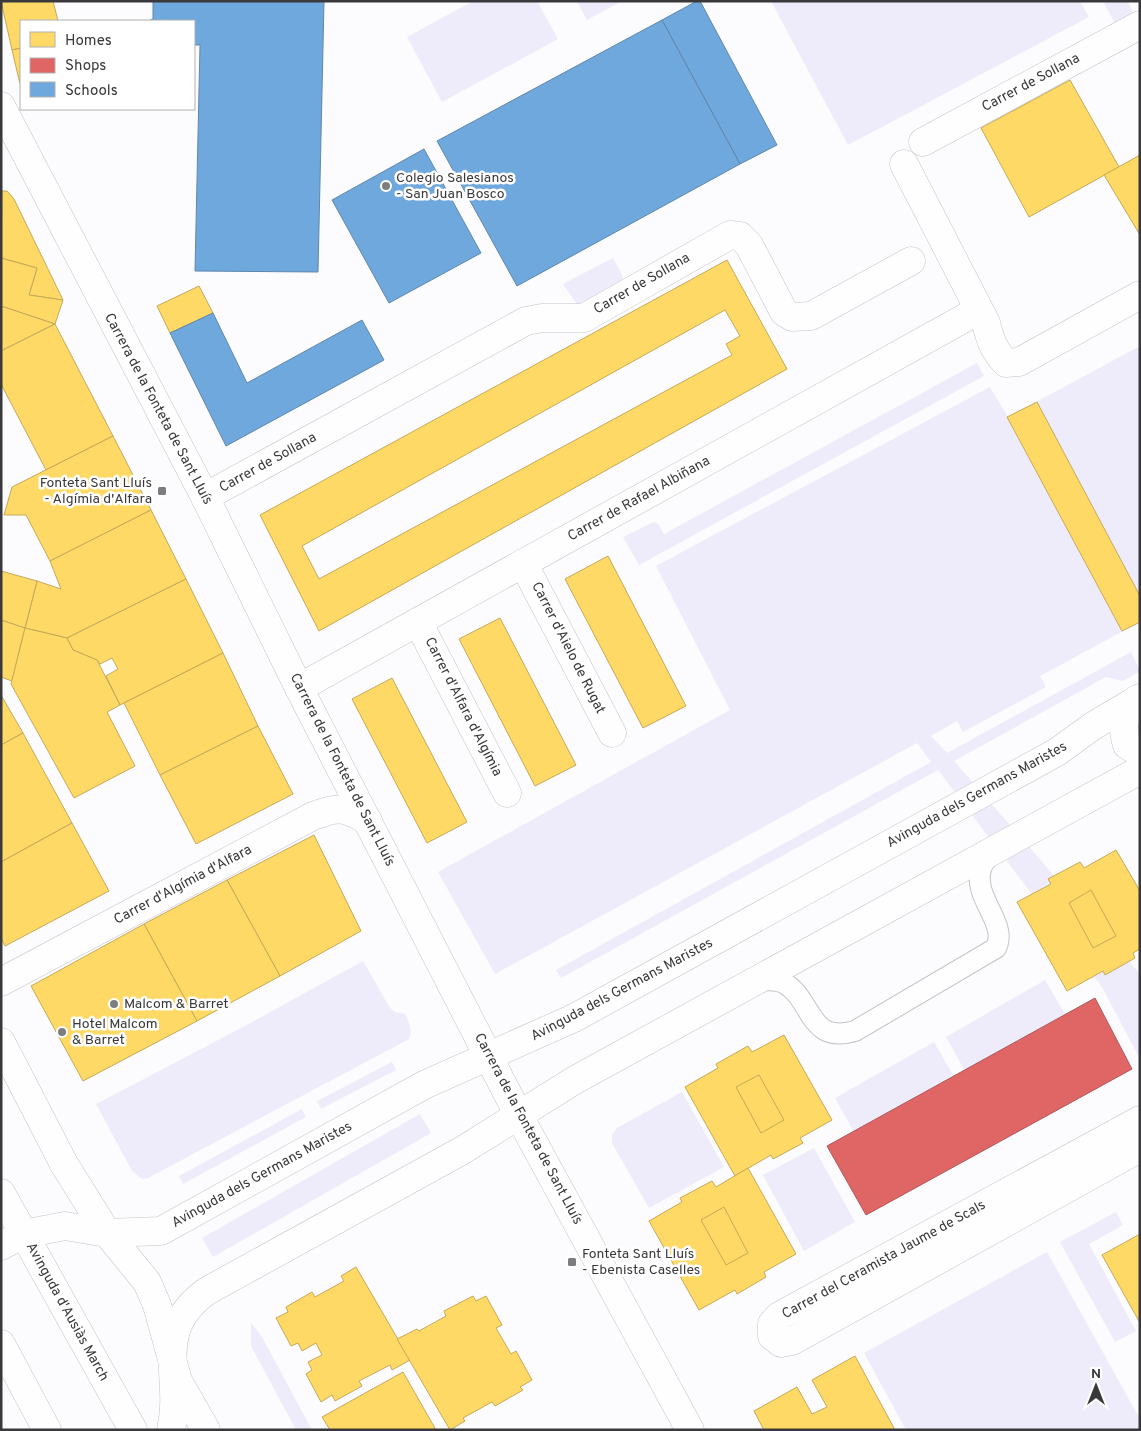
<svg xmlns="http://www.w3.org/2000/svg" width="1141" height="1431" font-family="Overpass,sans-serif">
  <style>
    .green { fill: #eeecfa }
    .homes { fill: #ffd966; stroke: #c4a959; fill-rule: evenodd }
    .shops { fill: #e06666; stroke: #ae5859 }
    .schools { fill: #6fa8dc; stroke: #5f87ac }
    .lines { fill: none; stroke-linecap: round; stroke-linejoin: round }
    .lane-casing { stroke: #c4c3c5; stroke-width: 22 }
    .street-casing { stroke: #c4c3c5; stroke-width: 29 }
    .primary-casing { stroke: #c4c3c5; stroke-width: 29 }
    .lane { stroke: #fffeff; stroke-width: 20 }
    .street { stroke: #fffeff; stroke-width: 28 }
    .primary { stroke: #fffeff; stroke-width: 28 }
    .poi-dot { fill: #7d7d7f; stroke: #fff; stroke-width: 2 }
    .labels { text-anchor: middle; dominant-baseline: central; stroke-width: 5; stroke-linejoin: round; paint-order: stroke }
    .street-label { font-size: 14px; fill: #39393b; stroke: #fff }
    .poi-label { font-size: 14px; fill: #39393b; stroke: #fff; text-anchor: start }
  </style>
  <rect width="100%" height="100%" fill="#fcfbfd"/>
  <!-- green -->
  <g class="green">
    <polygon points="473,1 537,1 558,39 442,102 407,37"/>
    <polygon points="577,1 622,1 587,20"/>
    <polygon points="771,1 1080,1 1089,17 848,145"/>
    <polygon points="1103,1 1128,1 1133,14 1115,24"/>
    <polygon points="613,258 622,275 623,281 579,307 563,284"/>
    <polygon points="1140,346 1140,622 1040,676 1046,687 963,732 957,721 931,736 947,753 1131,652 1140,671 1123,681 1106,677 954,761 1140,974 1140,1059 1102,987 938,770 561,978 556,970 931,762 917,743 495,974 438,872 730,710 656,566 990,387 1008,417"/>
    <polygon points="977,363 984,376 639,565 623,537 654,522 658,524 664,534"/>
    <path d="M 363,961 L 390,1008 L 395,1012 L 405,1014 C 409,1023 413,1030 409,1039 L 148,1178 L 142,1179 L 132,1171 L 96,1104 L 245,1026 Z"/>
    <polygon points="1045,980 1065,1014 965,1071 946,1037"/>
    <polygon points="934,1042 953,1075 854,1132 835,1098"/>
    <polygon points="392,1062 396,1070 321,1109 317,1101"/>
    <polygon points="682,1092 724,1167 649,1208 612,1143 612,1135 617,1128"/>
    <polygon points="302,1109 306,1117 183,1184 179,1176"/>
    <polygon points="420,1114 431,1133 213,1257 202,1238"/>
    <polygon points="814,1148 855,1222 804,1251 763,1175"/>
    <polygon points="1116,1212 1123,1225 1089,1244 1136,1331 1115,1342 1060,1242"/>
    <polygon points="1047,1252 1140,1419 1140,1430 906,1430 864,1353"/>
    <polygon points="251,1323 262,1337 312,1430 296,1430 251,1346"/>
  </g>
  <!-- homes -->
  <g class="homes">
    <polygon points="1,1 53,1 58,21 21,21 21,48 12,50"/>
    <polygon points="21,48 21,84 20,84 12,50"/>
    <polygon points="1070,80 1119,167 1029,217 981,128"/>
    <polygon points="1140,155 1140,235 1104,175"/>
    <polygon points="2,191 7,191 14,199 63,300 29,295 37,268 1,258"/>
    <polygon points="1,258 37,268 29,295 63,300 55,324 1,306"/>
    <path d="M 727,260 L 787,369 L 319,631 L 260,515 ZM 725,310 L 740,336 L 726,344 L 732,355 L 319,579 L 302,546 Z"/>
    <polygon points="199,286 213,313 170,333 157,306"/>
    <polygon points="1,306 55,324 1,351"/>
    <polygon points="55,324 113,436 46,470 1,384 1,351"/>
    <polygon points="1037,402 1140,596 1140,622 1122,631 1007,417"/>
    <polygon points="113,436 151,510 50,561 26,515 4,515 12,487"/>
    <polygon points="151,510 186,579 67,638 25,628 37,581 61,589 50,561"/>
    <polygon points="608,556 686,706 643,728 565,579"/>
    <polygon points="1,571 37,581 25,628 1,620"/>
    <polygon points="186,579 223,653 120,705 106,676 118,669 112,658 100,664 97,660 73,650 67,638"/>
    <polygon points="500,618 576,765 535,786 459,639"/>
    <polygon points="1,620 25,628 12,681 1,677"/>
    <polygon points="25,628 67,638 73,650 97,660 120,705 107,712 135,766 74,798 11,684"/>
    <polygon points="223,653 258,726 160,775 124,703"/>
    <polygon points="392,678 467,822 427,843 352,699"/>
    <polygon points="1,695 23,733 1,745"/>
    <polygon points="258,726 293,794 196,844 160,775"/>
    <polygon points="23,733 72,823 1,862 1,745"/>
    <polygon points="72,823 109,891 5,946 1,938 1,862"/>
    <polygon points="314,835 361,931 280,976 227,880"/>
    <polygon points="1116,850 1140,891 1140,949 1133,953 1135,958 1105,975 1103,971 1067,991 1017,902 1051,884 1048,879 1080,862 1084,868"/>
    <polygon points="227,880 280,976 197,1021 144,924"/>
    <polygon points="1091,890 1116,936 1093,948 1069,903"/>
    <polygon points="144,924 197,1021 83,1081 31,986"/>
    <polygon points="784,1035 832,1120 800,1138 803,1143 773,1159 771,1155 735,1176 685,1087 718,1068 716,1064 748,1046 752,1052"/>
    <polygon points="759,1075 784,1120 761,1133 736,1087"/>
    <polygon points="748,1168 796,1254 764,1272 766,1277 737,1294 735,1290 699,1310 649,1221 682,1202 680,1198 712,1181 716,1187"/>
    <polygon points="724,1207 748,1253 726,1265 701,1220"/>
    <polygon points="1140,1234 1140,1323 1102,1255"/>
    <polygon points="356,1267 410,1360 392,1370 390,1365 359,1381 362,1386 335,1401 332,1395 321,1402 306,1374 312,1370 308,1362 322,1355 316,1343 302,1351 298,1343 291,1346 276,1318 288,1312 286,1307 312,1292 315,1297 344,1281 341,1276"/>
    <polygon points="473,1296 476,1301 486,1296 502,1325 496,1328 511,1354 516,1351 532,1380 520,1387 523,1390 495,1406 492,1402 463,1418 465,1421 450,1430 397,1339 417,1329 419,1331 446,1316 444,1311"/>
    <polygon points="855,1356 895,1430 764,1430 754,1411 797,1387 812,1414 827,1407 812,1380"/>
    <polygon points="403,1372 436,1430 330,1430 322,1417"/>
  </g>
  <!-- shops -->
  <polygon class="shops" points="1095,998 1132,1069 866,1215 827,1146"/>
  <!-- schools -->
  <g class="schools">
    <polygon points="153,1 324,1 318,272 195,271 200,45 194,45 194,21 148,21 153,19"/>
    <polygon points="697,1 700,1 777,145 740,164 662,20"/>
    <polygon points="662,20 740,164 517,286 437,141"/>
    <polygon points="424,149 481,253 389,303 332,200"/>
    <polygon points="213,313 247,383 362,320 384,360 226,446 170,333"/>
  </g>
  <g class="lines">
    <!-- lane casing -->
    <g class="lane-casing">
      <path id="lane" d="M 757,980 C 765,980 776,979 784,983 C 813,999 808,1045 855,1031 L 996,948 C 1009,922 970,897 982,866 C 985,860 991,855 995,850"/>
    </g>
    <!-- street casing -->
    <g class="street-casing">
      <g id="street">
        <polyline points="1,106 205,497 299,688 518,1114 690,1430"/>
        <polyline points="923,142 1140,25"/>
        <path d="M 904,164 L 986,323 C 990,339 994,351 1006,363 L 1019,362 L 1140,295"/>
        <polyline points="205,497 526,321 542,318 584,318 730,235 740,236 749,245 784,312 792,317 811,316 911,261"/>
        <polyline points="523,563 612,733"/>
        <polyline points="418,622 507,793"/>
        <polyline points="299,688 979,310"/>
        <path d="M 1,982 L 313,816 C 338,806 345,807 368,821"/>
        <polyline points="1,1042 64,1164 107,1233 147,1282 157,1305 178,1381 206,1430"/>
        <polyline points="1140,1120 779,1316 772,1324 772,1336 781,1343 792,1341 1140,1148"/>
      </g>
    </g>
    <!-- primary casing -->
    <g class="primary-casing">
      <g id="primary">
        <path d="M 1136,700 C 1123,717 1121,724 1127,745 L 1140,753"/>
        <polyline points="1,1193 133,1430"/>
        <polyline points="1,1246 23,1234 65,1226 107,1233 161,1231 424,1085 574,1018 1057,752 1093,726 1140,698"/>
        <polyline points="1,1344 47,1430"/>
        <path d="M 171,1430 C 184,1376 150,1332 207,1291 L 463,1150 L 575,1080 L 1140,770"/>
      </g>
    </g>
    <!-- lane -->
    <use href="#lane" class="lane"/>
    <!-- street -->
    <use href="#street" class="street"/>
    <!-- primary -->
    <use href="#primary" class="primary"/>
  </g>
  <!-- markers -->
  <g class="poi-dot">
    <circle cx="386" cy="186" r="5"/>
    <rect x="157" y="486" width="10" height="10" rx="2.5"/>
    <circle cx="114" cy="1004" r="5"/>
    <circle cx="62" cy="1032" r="5"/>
    <rect x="567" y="1257" width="10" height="10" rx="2.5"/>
  </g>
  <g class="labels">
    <!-- street labels -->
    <g class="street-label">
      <text transform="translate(1031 83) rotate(-28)">Carrer de Sollana</text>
      <text transform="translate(642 284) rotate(-30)">Carrer de Sollana</text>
      <text transform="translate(158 409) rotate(62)">Carrera de la Fonteta de Sant Lluís</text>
      <text transform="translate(268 463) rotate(-29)">Carrer de Sollana</text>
      <text transform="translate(639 499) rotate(-29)">Carrer de Rafael Albiñana</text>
      <text transform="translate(568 648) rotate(63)">Carrer d'Aielo de Rugat</text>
      <text transform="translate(463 707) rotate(63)">Carrer d'Alfara d'Algímia</text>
      <text transform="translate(342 770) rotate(63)">Carrera de la Fonteta de Sant Lluís</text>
      <text transform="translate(977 795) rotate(-29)">Avinguda dels Germans Maristes</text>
      <text transform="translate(183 885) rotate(-28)">Carrer d'Algímia d'Alfara</text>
      <text transform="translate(622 990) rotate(-28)">Avinguda dels Germans Maristes</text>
      <text transform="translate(528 1129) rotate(62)">Carrera de la Fonteta de Sant Lluís</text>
      <text transform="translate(262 1175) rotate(-29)">Avinguda dels Germans Maristes</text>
      <text transform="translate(884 1260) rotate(-29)">Carrer del Ceramista Jaume de Scals</text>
      <text transform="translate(67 1312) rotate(61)">Avinguda d'Ausiàs March</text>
    </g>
    <!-- poi labels -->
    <g class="poi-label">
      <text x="396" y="178">Colegio Salesianos<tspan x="396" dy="16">- San Juan Bosco</tspan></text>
      <text x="152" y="483" text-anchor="end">Fonteta Sant Lluís<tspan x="152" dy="16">- Algímia d'Alfara</tspan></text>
      <text x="124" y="1004">Malcom &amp; Barret</text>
      <text x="72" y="1024">Hotel Malcom<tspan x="72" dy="16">&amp; Barret</tspan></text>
      <text x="582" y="1254">Fonteta Sant Lluís<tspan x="582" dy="16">- Ebenista Caselles</tspan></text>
    </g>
  </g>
  <!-- border -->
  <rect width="1141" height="1431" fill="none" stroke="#39393b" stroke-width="5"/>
  <!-- legend -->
  <rect x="20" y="20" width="175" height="90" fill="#ffffff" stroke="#b0b0b1"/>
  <rect x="30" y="32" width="25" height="15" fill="#ffd966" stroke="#b0b0b1"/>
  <text x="65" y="45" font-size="15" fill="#39393b">Homes</text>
  <rect x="30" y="58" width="25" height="15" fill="#e06666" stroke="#b0b0b1"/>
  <text x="65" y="70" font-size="15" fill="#39393b">Shops</text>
  <rect x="30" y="82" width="25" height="15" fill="#6fa8dc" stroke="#b0b0b1"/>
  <text x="65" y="95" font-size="15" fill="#39393b">Schools</text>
  <!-- north arrow -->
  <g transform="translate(1096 1386)" stroke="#ffffff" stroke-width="4" paint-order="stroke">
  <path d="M0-4L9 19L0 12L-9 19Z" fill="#39393b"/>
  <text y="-8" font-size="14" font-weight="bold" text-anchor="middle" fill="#39393b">N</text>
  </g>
</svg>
